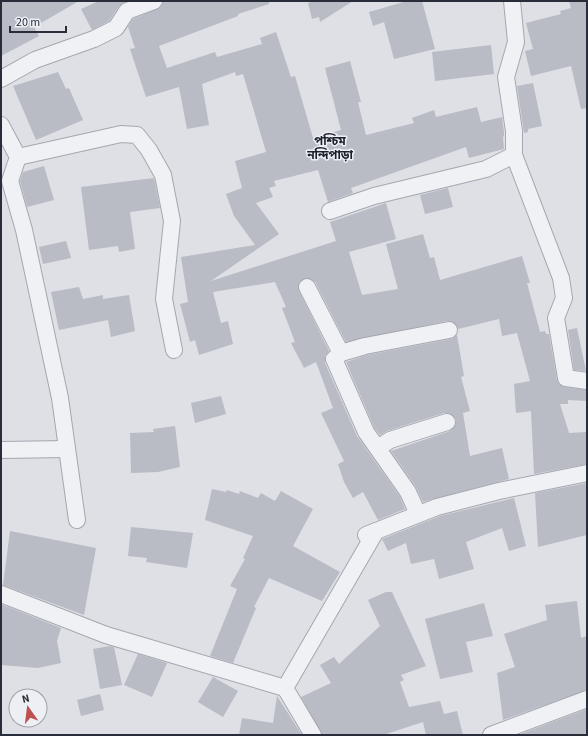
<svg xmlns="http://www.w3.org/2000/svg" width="588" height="736" font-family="'Source Sans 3','Noto Sans Bengali',sans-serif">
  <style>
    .building { fill: #b9bbc5 }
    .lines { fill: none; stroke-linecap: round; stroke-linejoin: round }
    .minor-casing { stroke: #a4a7af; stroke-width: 18 }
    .minor { stroke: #f0f1f4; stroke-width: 16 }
    .labels { text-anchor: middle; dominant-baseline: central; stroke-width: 3; stroke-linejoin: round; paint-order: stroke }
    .quarter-label { font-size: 12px; font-weight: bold; fill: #1b1e2b; stroke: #edeff4 }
  </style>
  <rect width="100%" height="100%" fill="#dee0e6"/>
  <!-- building -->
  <g class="building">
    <polygon points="1,1 79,1 34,27 39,36 1,56"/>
    <polygon points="99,1 127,1 119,6 109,21 92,30 81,9"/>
    <polygon points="163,1 269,1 269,4 238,14 238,16 159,46 167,68 215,52 217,57 262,44 260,38 276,32 291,77 295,76 313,138 341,130 325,68 350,61 361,102 358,102 366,135 414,123 412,118 434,110 436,117 477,107 481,122 502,117 504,132 504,136 503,137 504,149 469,158 466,147 351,188 353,193 328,202 318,170 274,181 276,186 269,188 273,197 256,203 279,234 211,281 336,241 330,222 386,203 396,239 349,252 362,295 398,289 386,244 423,234 430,258 434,257 440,280 522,256 530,283 527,283 540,332 545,331 546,334 549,334 557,380 559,384 564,387 587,390 587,401 568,400 568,404 560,404 569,433 587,432 587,464 534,474 531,411 516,413 514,384 530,381 517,333 502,336 499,319 458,329 456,324 447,321 346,342 315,282 307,278 299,282 299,291 329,351 325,356 325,363 357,436 400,497 405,509 378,520 363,492 353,498 344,482 338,464 344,461 321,413 333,408 316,362 304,368 291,343 295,342 282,308 286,307 275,282 213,292 221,323 228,321 233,344 199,355 195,340 190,342 180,304 188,302 181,257 255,245 234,216 226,194 242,188 235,161 266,152 243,74 236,76 235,72 202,84 209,125 187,129 179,87 146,97 130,49 135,48 128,27 133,19 161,7"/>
    <polygon points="315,1 353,1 320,22 319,17 312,19 308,3"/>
    <polygon points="407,1 422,1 435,49 394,59 384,22 373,26 369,12"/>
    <polygon points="569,1 587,1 587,108 581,109 571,66 531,76 525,51 533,49 526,23 561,14 560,11 571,8"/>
    <polygon points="491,45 494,74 435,81 432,52"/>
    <polygon points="58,72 66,89 69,88 83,120 36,140 13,86"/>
    <polygon points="533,83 542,126 528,129 528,132 524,133 517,86"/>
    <polygon points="44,166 54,200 27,207 20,181 23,172"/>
    <polygon points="154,178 160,208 130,212 135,249 119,252 118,246 89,250 81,187"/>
    <polygon points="448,188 453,207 425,214 420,195"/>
    <polygon points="66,241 71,258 43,264 39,247"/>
    <polygon points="79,287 83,299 103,295 103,299 129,295 135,331 111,337 108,320 59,330 51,292"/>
    <polygon points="577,328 586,371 574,370 568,330"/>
    <polygon points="457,335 464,376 461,377 470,411 463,413 470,456 502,448 509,479 423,502 416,487 391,451 450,431 456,424 456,419 449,413 444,413 387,431 380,435 374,427 346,362 367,355 451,339"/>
    <polygon points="221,396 226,414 195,423 191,403"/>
    <polygon points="175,426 180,467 158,472 131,473 130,433 154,432 153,429"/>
    <polygon points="587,483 587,535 538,547 535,493"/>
    <polygon points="212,489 226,492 227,490 239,494 240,491 258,498 261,493 275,501 281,491 313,509 293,546 340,572 322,601 269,578 254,607 256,608 233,663 210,656 237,589 230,586 245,559 243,558 253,536 205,520"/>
    <polygon points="514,498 526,546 509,551 502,528 466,542 474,569 439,579 434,559 411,564 406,543 388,551 382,539 440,516"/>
    <polygon points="131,527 193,533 187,568 146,562 147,558 128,556"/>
    <polygon points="10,531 96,548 84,615 3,585"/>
    <polygon points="386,592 392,592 426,666 401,675 404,680 400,682 409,707 440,701 444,714 457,711 463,735 426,735 423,722 383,735 322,735 301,697 331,683 320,665 334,657 339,664 380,626 368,600"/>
    <polygon points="577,601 581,638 587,636 587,690 503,720 497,673 515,667 504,634 547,620 545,605"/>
    <polygon points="484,603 493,636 466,642 473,672 440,679 425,619"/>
    <polygon points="1,604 61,628 57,641 61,663 38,668 1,665"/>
    <polygon points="110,646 114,647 122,685 100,689 93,649"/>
    <polygon points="138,654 167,663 152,697 124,685"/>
    <polygon points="213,677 238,691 223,717 198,702"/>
    <polygon points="100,694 104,710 81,716 77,700"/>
    <polygon points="277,696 302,735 239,735 242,718 273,723"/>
    <polygon points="587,709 587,733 580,735 518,735"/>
  </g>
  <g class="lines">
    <!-- minor casing -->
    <g class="minor-casing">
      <g id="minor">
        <polyline points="1,79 35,60 94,39 116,28 127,11 154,1"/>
        <polyline points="1,125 18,157 10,181 24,230 60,398 77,520"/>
        <polyline points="514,155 561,278 564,298 556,318 566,378 587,381"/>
        <polyline points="18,157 121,134 137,135 149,150 163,175 172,221 164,299 174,350"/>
        <polyline points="330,211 374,196 486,169 514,155 514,131 506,77 516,42 512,1"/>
        <polyline points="307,287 341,353 334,359 366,432 408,492 418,514"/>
        <polyline points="341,353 365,346 449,330"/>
        <polyline points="378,448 390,440 447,422"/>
        <polyline points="1,450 67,449"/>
        <polyline points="366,535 437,507 499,491 587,473"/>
        <polyline points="1,594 106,635 285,688 376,531"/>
        <polyline points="285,688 313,735"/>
        <polyline points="491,735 587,699"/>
      </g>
    </g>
    <!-- minor -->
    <use href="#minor" class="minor"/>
  </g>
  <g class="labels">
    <!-- quarter labels -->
    <g class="quarter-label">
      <text x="330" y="141">পশ্চিম<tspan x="330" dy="14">নন্দিপাড়া</tspan></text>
    </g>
  </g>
  <!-- border -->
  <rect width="588" height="736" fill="none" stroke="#292d3a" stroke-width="4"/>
  <!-- north arrow -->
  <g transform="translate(28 708) rotate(346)"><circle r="19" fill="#edeff4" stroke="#9fa1aa"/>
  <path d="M0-3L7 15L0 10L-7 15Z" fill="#bd5051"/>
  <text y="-6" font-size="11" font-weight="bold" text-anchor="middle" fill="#292d3a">N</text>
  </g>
  <!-- scale -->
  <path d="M10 26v6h56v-6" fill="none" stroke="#292d3a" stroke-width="2"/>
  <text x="16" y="26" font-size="12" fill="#292d3a" stroke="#edeff4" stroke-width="3" paint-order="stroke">20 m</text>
</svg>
